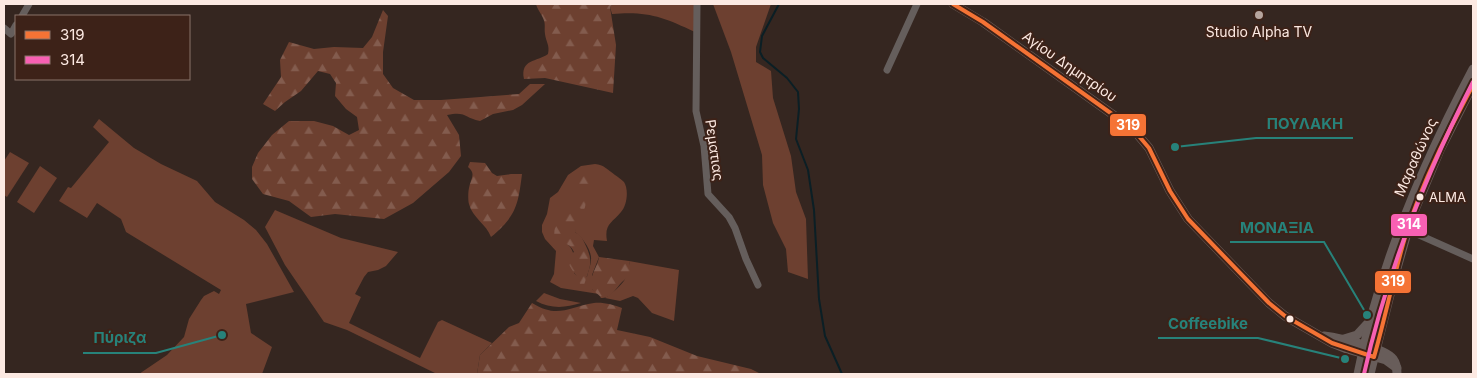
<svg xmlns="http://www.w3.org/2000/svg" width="1477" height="378" font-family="Inter,sans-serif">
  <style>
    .green { fill: #6d4030; fill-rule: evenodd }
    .forest { fill: url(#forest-firs) }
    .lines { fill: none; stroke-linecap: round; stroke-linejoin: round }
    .stream { stroke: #0b1f25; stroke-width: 2 }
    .minor { stroke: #655e5c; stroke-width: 7 }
    .major { stroke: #685d5a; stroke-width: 9 }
    .bus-1-casing { stroke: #3d2218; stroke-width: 8 }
    .bus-2-casing { stroke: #3d2218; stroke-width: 8 }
    .bus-1 { stroke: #f57335; stroke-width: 4 }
    .bus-2 { stroke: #f860b3; stroke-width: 4 }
    .poi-dot { fill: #b6a59e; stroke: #3d2218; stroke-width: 2 }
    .bus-dot { fill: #fce9e2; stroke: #3d2218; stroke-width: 2 }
    .labels { text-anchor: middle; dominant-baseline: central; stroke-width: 4; stroke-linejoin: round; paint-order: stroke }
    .bus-label { font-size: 13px; fill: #fce9e2; stroke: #3d2218; text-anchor: start }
    .poi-label { font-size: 14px; fill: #fce9e2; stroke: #3d2218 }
    .street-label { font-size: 14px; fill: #fce9e2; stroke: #3d2218 }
    .leader { fill: none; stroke: #27827a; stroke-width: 2 }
    .callout-dot { fill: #27827a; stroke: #3d2218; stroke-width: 2 }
    .callout-label { font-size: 15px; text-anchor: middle; font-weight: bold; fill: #27827a; stroke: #3d2218; stroke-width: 4; stroke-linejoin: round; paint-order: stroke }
    .line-badge { stroke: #3d2218; stroke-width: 2 }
    .badge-label { font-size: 14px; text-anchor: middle; font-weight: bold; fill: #fff }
  </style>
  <defs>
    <pattern id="forest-firs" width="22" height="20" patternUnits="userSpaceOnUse" patternTransform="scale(1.25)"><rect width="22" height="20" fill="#6d4030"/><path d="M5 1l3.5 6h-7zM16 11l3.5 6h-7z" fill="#835c4e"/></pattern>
  </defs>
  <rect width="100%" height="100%" fill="#352620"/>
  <!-- green -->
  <g class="green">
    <path d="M 613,4 L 695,4 L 695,32 C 663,17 648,11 612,14 L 610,7 Z"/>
    <polygon points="713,4 771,4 756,47 756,62 771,71 773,98 791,156 796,192 806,219 808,279 788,272 786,249 773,223 763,185 762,155 731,52"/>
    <polygon points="99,119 134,148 161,164 197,181 215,202 244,220 256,230 267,244 294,292 246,304 251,333 272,347 262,374 139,374 167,355 184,337 189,319 201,300 204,296 214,291 219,294 221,290 126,232 121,219 97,203 87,218 59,201 68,187 71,188 109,142 93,127"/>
    <polygon points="10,152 29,163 7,197 4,195 4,161"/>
    <path d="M 595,164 C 604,165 607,169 615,175 C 618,177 621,179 624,182 C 629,190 627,205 621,212 C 612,223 604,224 607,241 L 594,240 L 593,246 L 599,257 L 592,275 L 592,289 L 599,294 L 561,288 L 550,282 L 554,274 L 556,251 L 545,239 L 542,232 L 542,225 L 547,214 L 550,198 L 558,192 L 568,175 L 581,166 ZM 576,214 L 575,232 C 582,237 592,250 591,260 C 591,265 588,271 587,277 L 579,278 L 574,273 C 574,261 576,250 566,243 Z"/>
    <polygon points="40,166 57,178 34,213 17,202"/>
    <polygon points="275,210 341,238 398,252 386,266 378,270 368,272 364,277 355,294 361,297 349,323 420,358 438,322 442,320 492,343 480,355 477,374 437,374 347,330 324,322 285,265 265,227"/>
    <path d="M 629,261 L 679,270 L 674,321 L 652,313 L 638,298 L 633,296 L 620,301 L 605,298 C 617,290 633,276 629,261 Z"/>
    <path d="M 544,293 L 560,299 L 581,303 C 565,308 551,309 536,301 Z"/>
  </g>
  <!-- forest -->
  <g class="forest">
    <path d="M 536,4 L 613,4 L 610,7 L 616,45 L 613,93 L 545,78 L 524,79 C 520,59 537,62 548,54 C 550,45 546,42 545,34 C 544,28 546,24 543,18 C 541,13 537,9 536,4 Z"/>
    <path d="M 383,10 L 388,16 L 383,52 L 383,74 L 393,88 L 414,100 L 441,100 L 519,94 L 530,84 L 545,84 L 522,105 L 513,110 L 493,114 L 480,121 C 464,118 467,111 447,115 L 459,135 L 461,156 L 449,172 L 413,203 L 384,219 L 335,214 L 311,217 L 289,201 L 263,194 L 252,179 L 252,167 L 258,153 L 272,135 L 289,121 L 314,121 L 333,126 L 349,135 L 359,130 L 357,117 L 346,109 L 335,96 L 336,83 L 330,74 L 318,71 L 301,91 L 285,102 L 275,111 L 263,104 L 281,77 L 280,60 L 289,42 L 314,49 L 334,47 L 363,48 L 372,37 Z"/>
    <path d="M 470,162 L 485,163 L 492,173 L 497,176 L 511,174 L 522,174 C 518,206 516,216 491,237 C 487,225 472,217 469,204 C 468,201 468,192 469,188 C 470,180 477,174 468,167 Z"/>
    <path d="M 580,175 L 593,178 C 603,192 590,192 586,203 C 585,206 585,209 583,211 L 578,206 L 576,198 L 576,179 Z"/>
    <path d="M 562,211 L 576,214 L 579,220 L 575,232 C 581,236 582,237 585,244 C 594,262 590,266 584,285 L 580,284 C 578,273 565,267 569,255 L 574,252 C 570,244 566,243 558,242 L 554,238 L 555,222 Z"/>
    <path d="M 599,257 L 629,261 C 630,265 631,269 630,273 C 629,277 625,279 622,282 C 616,288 611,299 601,298 C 599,294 594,292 592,289 C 587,280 598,266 599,257 Z"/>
    <path d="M 532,303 C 558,319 568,307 594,303 C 603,302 614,305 622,308 L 617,330 L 650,337 L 697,356 L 751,369 L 761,374 L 477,374 L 480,355 L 509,327 L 519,323 Z"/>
  </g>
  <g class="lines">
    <!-- stream -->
    <polyline class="stream" points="779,4 762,36 760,52 763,58 787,78 798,92 799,109 796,139 808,170 814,210 819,299 825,336 842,374"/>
    <!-- minor -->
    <g class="minor">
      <polyline points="697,4 696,111 704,146 708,194 729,217 735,228 746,259 758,285"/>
      <polyline points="22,16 29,4"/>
      <polyline points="4,28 11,34 16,25"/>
      <polyline points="887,70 917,4"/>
      <polyline points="1408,230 1473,259"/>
    </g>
    <!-- major -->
    <g class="major">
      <polyline points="953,4 983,22 1133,129 1149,148 1170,191 1188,219 1269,303 1285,316 1332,343 1347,349 1386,360 1397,368"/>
      <path d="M 1324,336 C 1339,338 1385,348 1393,359 C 1396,363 1397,369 1397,374"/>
      <polyline points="1344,339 1357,335 1369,322"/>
      <path d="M 1358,374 C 1379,267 1422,165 1473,69"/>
      <polyline points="1370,374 1395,275 1411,219 1440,150 1473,85"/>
    </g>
    <!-- bus-1 casing -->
    <g class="bus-1-casing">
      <path id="bus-1" d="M 953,4 L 983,22 L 1133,129 L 1149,148 L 1170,191 L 1188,219 L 1269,303 L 1285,316 L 1332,343 L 1374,357 C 1386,315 1394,273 1407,231 C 1423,180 1448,132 1473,85"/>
    </g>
    <!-- bus-2 casing -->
    <g class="bus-2-casing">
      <path id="bus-2" d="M 1364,374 C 1387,271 1425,176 1473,82"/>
    </g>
    <!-- bus-1 -->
    <use href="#bus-1" class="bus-1"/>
    <!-- bus-2 -->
    <use href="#bus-2" class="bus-2"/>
  </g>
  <!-- markers -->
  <circle class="poi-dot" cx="1259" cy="15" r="5"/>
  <g class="bus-dot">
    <circle cx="1420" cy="197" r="4.5"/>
    <circle cx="1290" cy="319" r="4.5"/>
  </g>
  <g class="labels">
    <!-- bus labels -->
    <g class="bus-label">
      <text x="1429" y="197">ALMA</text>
    </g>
    <!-- poi labels -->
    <g class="poi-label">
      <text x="1259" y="31">Studio Alpha TV</text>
    </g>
    <!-- street labels -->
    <g class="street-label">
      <text transform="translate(1070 66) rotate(35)">Αγίου Δημητρίου</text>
      <text transform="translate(715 150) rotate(82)">Ρεματιας</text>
      <text transform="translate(1415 157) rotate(-66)">Μαραθώνος</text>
    </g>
  </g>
  <!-- callouts -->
  <path class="leader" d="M1175 147L1256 138H1353M1367 315L1324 242H1230M1345 359L1258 338H1158M222 335L156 353H83"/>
  <g class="callout-dot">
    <circle cx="1175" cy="147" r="5"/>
    <circle cx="1367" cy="315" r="5"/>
    <circle cx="1345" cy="359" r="5"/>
    <circle cx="222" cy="335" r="5"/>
  </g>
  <g class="callout-label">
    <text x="1305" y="129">ΠΟΥΛΑΚΗ</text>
    <text x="1277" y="233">ΜΟΝΑΞΙΑ</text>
    <text x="1208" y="329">Coffeebike</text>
    <text x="120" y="343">Πύριζα</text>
  </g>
  <g class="line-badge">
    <rect x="1109" y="113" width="38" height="24" rx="5" fill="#f57335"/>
    <rect x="1390" y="213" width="38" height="24" rx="5" fill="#f860b3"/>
    <rect x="1374" y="270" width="38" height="24" rx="5" fill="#f57335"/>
  </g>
  <g class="badge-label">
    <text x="1128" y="130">319</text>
    <text x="1409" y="229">314</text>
    <text x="1393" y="286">319</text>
  </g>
  <!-- border -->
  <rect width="1477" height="378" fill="none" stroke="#fce9e2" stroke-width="10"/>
  <!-- legend -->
  <rect x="15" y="15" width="175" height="65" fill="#3d2218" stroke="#897269"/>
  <rect x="25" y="31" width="25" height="8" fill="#f57335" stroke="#897269"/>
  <text x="60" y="40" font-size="15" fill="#fce9e2">319</text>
  <rect x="25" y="56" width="25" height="8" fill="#f860b3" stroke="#897269"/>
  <text x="60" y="65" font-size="15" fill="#fce9e2">314</text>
</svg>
